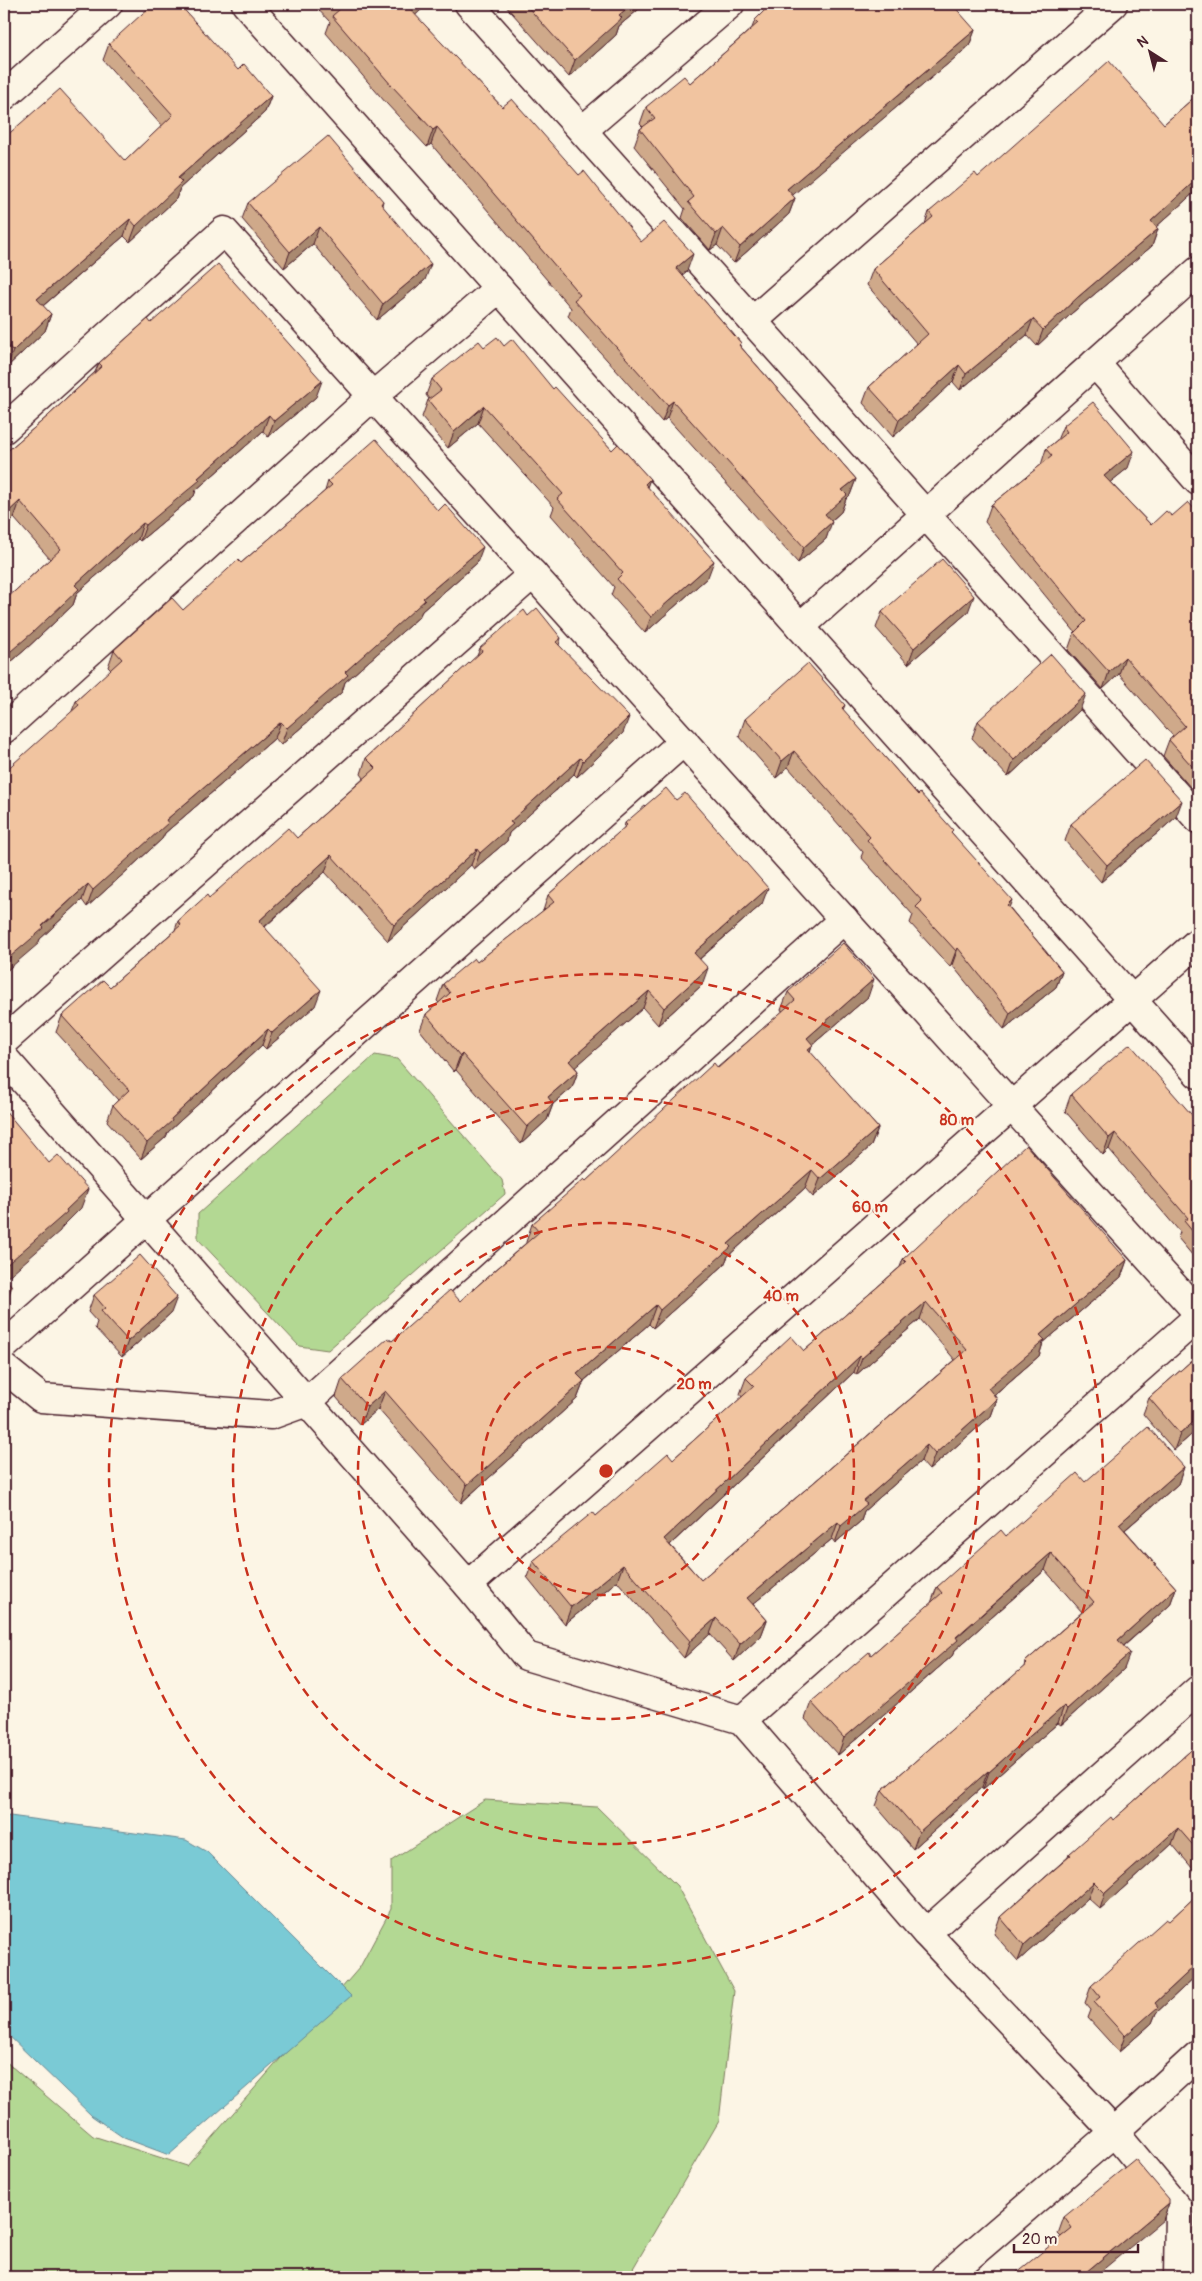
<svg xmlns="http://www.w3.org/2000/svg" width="1202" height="2281" font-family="Pangolin,sans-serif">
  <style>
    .green { fill: #b3d893; stroke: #7e7c5f }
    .water { fill: #7acad5; stroke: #678691 }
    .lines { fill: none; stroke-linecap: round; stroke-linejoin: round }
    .minor-casing { stroke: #4a1f2b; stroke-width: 31 }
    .tertiary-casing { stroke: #4a1f2b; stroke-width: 31 }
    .minor { stroke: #fcf5e5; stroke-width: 28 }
    .tertiary { stroke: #fcf5e5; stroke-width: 28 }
    .wall { fill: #cfa98a; stroke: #4a1f2b; fill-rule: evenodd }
    .shaded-wall { fill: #a98970; stroke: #4a1f2b }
    .building { fill: #f1c4a0; stroke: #4a1f2b; fill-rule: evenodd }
    .ring { fill: none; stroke: #c8321e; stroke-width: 2.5; stroke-dasharray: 9 6 }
    .centre { fill: #c8321e; stroke: #fcf5e5; stroke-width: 2.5 }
    .ring-label { font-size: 15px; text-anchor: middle; font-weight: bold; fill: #c8321e; stroke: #fcf5e5; stroke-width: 4.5; stroke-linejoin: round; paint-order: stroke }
  </style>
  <rect width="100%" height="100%" fill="#fcf5e5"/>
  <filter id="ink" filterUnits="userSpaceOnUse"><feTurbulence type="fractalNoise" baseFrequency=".02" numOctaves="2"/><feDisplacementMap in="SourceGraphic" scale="10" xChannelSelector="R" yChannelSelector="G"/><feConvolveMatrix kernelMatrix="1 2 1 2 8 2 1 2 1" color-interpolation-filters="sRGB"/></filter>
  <g filter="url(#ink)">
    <!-- green -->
    <g class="green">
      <polygon points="375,1055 397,1059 502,1180 505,1194 328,1350 299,1346 198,1239 198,1214"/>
      <polygon points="485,1800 597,1807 677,1886 734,1991 719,2121 628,2277 4,2277 4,2060 93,2136 187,2166 360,1967 391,1909 391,1861"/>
    </g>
    <!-- water -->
    <polygon class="water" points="10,1816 186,1840 207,1852 351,1996 169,2155 124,2138 92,2116 4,2031 4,1817"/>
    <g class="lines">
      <!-- minor casing -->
      <g class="minor-casing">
        <g id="minor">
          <polyline points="469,4 1198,819"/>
          <polyline points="583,130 730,4"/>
          <polyline points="754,320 1113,4"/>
          <polyline points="1095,363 1198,481"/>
          <polyline points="4,429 224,231 1198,1313"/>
          <polyline points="4,729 373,396 499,288"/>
          <polyline points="4,1041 533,574"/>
          <polyline points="4,1346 684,741"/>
          <polyline points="4,1368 41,1398 271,1415 307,1402 844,919"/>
          <polyline points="468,1585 526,1656 742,1720 926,1933 1114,2132 1179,2210 1178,2277"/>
          <polyline points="742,1720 1198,1317"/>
          <polyline points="926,1933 1198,1690"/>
          <polyline points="945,2277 1114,2132 1198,2055"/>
        </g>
      </g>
      <!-- tertiary casing -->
      <g class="tertiary-casing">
        <g id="tertiary">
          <polyline points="246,4 1198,1074"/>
          <polyline points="4,96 108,4"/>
          <polyline points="800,627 1198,271"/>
          <polyline points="4,1058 468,1585 1198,942"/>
        </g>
      </g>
      <!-- minor -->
      <use href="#minor" class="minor"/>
      <!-- tertiary -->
      <use href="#tertiary" class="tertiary"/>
    </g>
    <!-- wall -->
    <g class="wall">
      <polygon points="313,4 424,4 422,9 415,15 502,107 579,175 641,242 687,271 682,275 741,343 740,346 856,479 850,495 846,499 841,512 831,521 826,539 798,563 667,418 662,422 568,316 571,308 431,144 427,147 386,103 326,33 330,22"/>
      <polygon points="504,4 645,4 619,26 616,35 569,77"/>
      <polygon points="755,20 975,30 969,46 792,195 795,198 789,214 734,263 717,245 710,250 682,218 685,209 634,146 640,129 643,127 640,124 646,107 690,83 752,28"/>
      <polygon points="109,44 238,70 271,96 265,112 180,188 176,199 130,242 124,236 43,306 51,314 45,331 7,367 4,364 4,138 125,161 162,126 103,60"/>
      <polygon points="1198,94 1198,189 1156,227 1158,229 1152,246 1072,313 1037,346 1027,335 960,390 953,382 893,437 863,403 869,387 917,344 867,285 873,269 925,224 929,212 978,177 1164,124"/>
      <polygon points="383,201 382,205 425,280 377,320 313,244 284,268 242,219 248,203"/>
      <polygon points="151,323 316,397 268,437 263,431 196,490 194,496 140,541 138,539 77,593 73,605 26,649 4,668 4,601 50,559 14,518 4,527 4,454 48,416 95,372 99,363"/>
      <polygon points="504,346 553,389 612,450 650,479 647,486 708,577 645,633 611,595 614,587 551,515 554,507 478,423 448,448 422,417 428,400 429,399 426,395 432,379 484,347"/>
      <polygon points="1063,426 1128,468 1110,482 1151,525 1172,516 1198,513 1198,796 1163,756 1169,740 1173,736 1119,674 1103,689 1068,650 1074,633 1075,632 985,522 991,505 1041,465 1046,449 1057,440"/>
      <polygon points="328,481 477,563 422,611 419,617 345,682 342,692 281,745 275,738 165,833 162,839 87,907 82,900 40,939 38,944 72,711 76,701 111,670 108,667 114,650 183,610 241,563 325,491"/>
      <polygon points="882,612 968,612 908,664 876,628"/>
      <polygon points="528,616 561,638 559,645 623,733 577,777 574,774 509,833 507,841 474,869 471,865 388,941 325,872 265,927 315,1006 266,1049 262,1045 168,1132 166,1137 141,1159 107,1121 113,1105 118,1100 56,1032 62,1016 110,987 175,930 178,921 209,898 297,838 364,778 361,774 366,758 477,656 480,648"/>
      <polygon points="845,705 843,710 952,833 1010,908 1062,971 1056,987 1004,1029 952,965 950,967 910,923 913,915 861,857 863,852 788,767 776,778 739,736 745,719"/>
      <polygon points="1080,710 1008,777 972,738 978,721"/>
      <polygon points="1176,817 1101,882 1065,841 1071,824"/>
      <polygon points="625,823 762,904 700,959 702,985 658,1025 643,1008 575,1067 578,1071 572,1088 553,1104 547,1120 521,1144 456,1070 454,1072 420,1030 426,1014 439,1003 437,1001 443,984 477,962 543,911 548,895 624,828"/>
      <polygon points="1198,978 1198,992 1195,988"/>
      <polygon points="788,992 868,997 812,1045 810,1052 878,1128 871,1146 813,1197 805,1188 728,1256 724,1265 653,1328 649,1324 584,1381 577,1399 461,1503 378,1409 360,1425 336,1397 342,1379 392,1341 460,1301 526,1243 526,1242 532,1224 586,1181 783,1011 781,1010"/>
      <polygon points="1071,1094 1198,1122 1198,1262 1178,1238 1180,1232 1109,1149 1103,1155 1065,1111"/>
      <path d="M 903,1259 L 1127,1260 L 1121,1277 L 1043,1343 L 1039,1356 L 994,1395 L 997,1399 L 991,1416 L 929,1470 L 921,1461 L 864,1511 L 861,1521 L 835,1543 L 832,1539 L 753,1604 L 767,1620 L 761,1636 L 734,1661 L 710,1634 L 684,1658 L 617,1581 L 565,1624 L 527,1577 L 533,1561 L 596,1516 L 673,1459 L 742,1397 L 740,1394 L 746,1378 L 804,1351 L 900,1267 ZM 920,1319 L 955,1360 L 701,1580 L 670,1545 L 854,1372 L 856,1375 Z"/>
      <polygon points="94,1295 171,1313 122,1357 95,1328 97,1322 88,1312"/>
      <polygon points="1198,1355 1198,1429 1174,1450 1143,1414 1149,1398"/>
      <polygon points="1184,1467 1178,1484 1125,1530 1176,1588 1170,1605 1124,1646 1124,1669 1061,1725 1058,1723 983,1789 982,1787 913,1849 876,1806 882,1790 1024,1667 1025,1662 1082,1612 1045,1570 955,1650 952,1656 838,1755 805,1719 811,1702 871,1655 931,1603 937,1587 1006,1536 1085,1482"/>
      <polygon points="1198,1744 1198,1875 1172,1844 1100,1909 1088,1898 1018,1961 994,1934 1000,1917 1068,1857 1069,1854 1113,1820"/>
      <polygon points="1198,1894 1198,1974 1156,2013 1152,2023 1119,2052 1088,2018 1091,2010 1085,2003 1091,1986 1169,1921"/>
      <polygon points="1169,2203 1163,2220 1061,2237 1058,2234 1064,2217"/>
    </g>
    <!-- shaded-wall -->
    <g class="shaded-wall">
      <polygon points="416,4 424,4 422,9 404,26 410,9"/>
      <polygon points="632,4 645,4 619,26 616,35 569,77 575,60 619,15"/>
      <polygon points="975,30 969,46 781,205 787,189"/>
      <polygon points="271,96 265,112 180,188 176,199 130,242 136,226 178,178"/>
      <polygon points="437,127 431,144 427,147 433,130"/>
      <polygon points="1198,178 1198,189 1145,237 1151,221"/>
      <polygon points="795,198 789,214 734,263 740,247"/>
      <polygon points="130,219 124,236 31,316 37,299"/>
      <polygon points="319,227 313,244 284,268 290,252"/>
      <polygon points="723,228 717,245 710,250 716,234"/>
      <polygon points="1158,229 1152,246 1072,313 1037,346 1043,330 1078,297"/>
      <polygon points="693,254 687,271 670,285 676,268"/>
      <polygon points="431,264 425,280 377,320 383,304"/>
      <polygon points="51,314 45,331 7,367 13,351"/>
      <polygon points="1033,319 1027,335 960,390 966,374"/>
      <polygon points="959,365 953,382 893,437 899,420"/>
      <polygon points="322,381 316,397 268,437 274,421"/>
      <polygon points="673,401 667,418 662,422 668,405"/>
      <polygon points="484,406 478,423 448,448 454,432"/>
      <polygon points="269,415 263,431 196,490 194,496 140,541 146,525 198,478"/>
      <polygon points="1134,451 1128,468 1098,492 1104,476"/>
      <polygon points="650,479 644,496 645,484"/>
      <polygon points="856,479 850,495 846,499 841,512 819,531 825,514 842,490"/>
      <polygon points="20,501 14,518 4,527 4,516"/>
      <polygon points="832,522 826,539 798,563 804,547"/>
      <polygon points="143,523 138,539 77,593 73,605 26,649 4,668 4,657 75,585"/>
      <polygon points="483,547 477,563 422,611 419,617 345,682 342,692 281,745 287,728 345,672 423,598"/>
      <polygon points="714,561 708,577 645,633 651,617"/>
      <polygon points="974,596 968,612 908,664 914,648"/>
      <polygon points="1125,657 1119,674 1103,689 1109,672"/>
      <polygon points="1086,694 1080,710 1008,777 1014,760"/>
      <polygon points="629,717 623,733 577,777 583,761"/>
      <polygon points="281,722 275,738 165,833 162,839 87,907 93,890 166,820"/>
      <polygon points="794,751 788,767 776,778 782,761"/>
      <polygon points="580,758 574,774 509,833 507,841 474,869 480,853 510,822"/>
      <polygon points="1182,801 1176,817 1101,882 1107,865"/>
      <polygon points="477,849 471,865 388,941 394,925"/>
      <polygon points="331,855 325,872 253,937 259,921"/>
      <polygon points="88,884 82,900 40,939 38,944 4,973 4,962"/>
      <polygon points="768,888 762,904 688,969 694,953"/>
      <polygon points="1012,900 1006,916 1007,905"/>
      <polygon points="958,948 952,965 950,967 956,951"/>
      <polygon points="708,968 702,985 658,1025 664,1008"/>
      <polygon points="1062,971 1056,987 1004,1029 1010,1013"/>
      <polygon points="874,979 868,997 812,1045 806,1063 807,1038"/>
      <polygon points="321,990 315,1006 266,1049 272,1033"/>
      <polygon points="649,991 643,1008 563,1078 569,1061"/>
      <polygon points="268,1029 262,1045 168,1132 166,1137 141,1159 147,1143 171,1119"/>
      <polygon points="462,1054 456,1070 454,1072 460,1056"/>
      <polygon points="578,1071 572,1088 553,1104 547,1120 521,1144 527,1127 548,1097"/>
      <polygon points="878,1128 871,1146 813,1197 820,1179"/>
      <polygon points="1115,1133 1109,1149 1103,1155 1109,1138"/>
      <polygon points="812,1170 805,1188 728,1256 724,1265 653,1328 660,1310 728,1244"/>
      <polygon points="88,1189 81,1208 62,1227 60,1231 4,1280 4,1267"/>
      <polygon points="1127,1260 1121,1277 1043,1343 1039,1356 982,1405 988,1388 1040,1335"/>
      <polygon points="12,1286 5,1306 4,1307 4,1294"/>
      <polygon points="177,1297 171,1313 122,1357 128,1341"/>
      <polygon points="926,1302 920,1319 856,1375 862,1358"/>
      <polygon points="656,1305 649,1324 571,1392 577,1374"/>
      <polygon points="860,1356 854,1372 658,1556 664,1539"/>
      <polygon points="584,1381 577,1399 461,1503 467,1485"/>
      <polygon points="385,1391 378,1409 360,1425 367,1407"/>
      <polygon points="997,1399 991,1416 929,1470 935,1454"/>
      <polygon points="1198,1418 1198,1429 1174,1450 1180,1434"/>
      <polygon points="927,1445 921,1461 864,1511 861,1521 835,1543 841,1526 863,1501"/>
      <polygon points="1184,1467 1178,1484 1113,1540 1119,1524"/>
      <polygon points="838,1522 832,1539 741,1614 747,1598"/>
      <polygon points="1051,1553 1045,1570 955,1650 952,1656 838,1755 844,1738"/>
      <polygon points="623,1565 617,1581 565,1624 571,1607"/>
      <polygon points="1176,1588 1170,1605 1112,1656 1118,1640"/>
      <polygon points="716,1618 710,1634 684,1658 690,1641"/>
      <polygon points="767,1620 761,1636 734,1661 740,1644"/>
      <polygon points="1130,1653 1124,1669 1061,1725 1067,1709"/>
      <polygon points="1064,1706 1058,1723 983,1789 989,1772"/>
      <polygon points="988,1771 982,1787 913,1849 919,1832"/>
      <polygon points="1178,1828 1172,1844 1100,1909 1105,1893"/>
      <polygon points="1094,1882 1088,1898 1018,1961 1024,1945"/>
      <polygon points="1198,1963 1198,1974 1156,2013 1152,2023 1119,2052 1125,2036 1155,2003"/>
      <polygon points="1169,2203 1163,2220 1094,2277 1080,2277"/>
    </g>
    <!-- building -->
    <g class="building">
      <polygon points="153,4 179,4 238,70 244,64 271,96 178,178 182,182 136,226 130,219 37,299 51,314 13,351 4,341 4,138 60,89 125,161 173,115 109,44"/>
      <polygon points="335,4 416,4 410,9 502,107 512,99 579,175 584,171 641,242 664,222 693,254 676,268 741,343 739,345 856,479 842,490 847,495 825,514 832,522 804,547 673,401 668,405 574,300 580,295 437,127 433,130 392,86 332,16 340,9"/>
      <polygon points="525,4 632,4 619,15 622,18 575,60"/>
      <polygon points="771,4 952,4 975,30 787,189 795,198 740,247 723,228 716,234 688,202 694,197 640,129 655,118 646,107 684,76 690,83 758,23 755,20"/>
      <polygon points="1109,61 1164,124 1198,94 1198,160 1197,160 1198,161 1198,178 1151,221 1158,229 1078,297 1043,330 1033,319 966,374 959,365 899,420 869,387 928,334 873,269 933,217 929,212 975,173 978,177"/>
      <polygon points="328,136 383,201 381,204 431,264 383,304 319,227 290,252 248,203"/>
      <polygon points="218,264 322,381 274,421 269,415 198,478 200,480 146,525 143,523 75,585 79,589 32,633 4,657 4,601 61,549 20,501 4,516 4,454 48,416 102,366 99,363 148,319 151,323"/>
      <polygon points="497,337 504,346 512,339 553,389 555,387 612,450 618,444 650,479 645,484 714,561 651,617 617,579 623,573 557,499 563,494 484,406 454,432 428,400 441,390 432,379 479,341 484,347"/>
      <polygon points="1093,402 1134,451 1104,476 1151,525 1166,511 1172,516 1188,502 1198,513 1198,773 1169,740 1185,726 1125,657 1109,672 1074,633 1086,621 991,505 1052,456 1046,449 1067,432 1063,426"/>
      <polygon points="376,439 438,511 445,504 483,547 423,598 425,600 345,672 348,675 287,728 281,722 166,820 168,823 93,890 88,884 42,926 44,928 4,962 4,772 79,705 76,701 122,659 114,650 172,598 183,610 238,560 241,563 332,485 328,481"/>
      <polygon points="942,559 974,596 914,648 882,612"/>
      <polygon points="537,608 561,638 556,642 629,717 583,761 580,758 510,822 513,824 480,853 477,849 394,925 331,855 259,921 321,990 272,1033 268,1029 171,1119 172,1121 147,1143 113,1105 129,1090 62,1016 103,980 110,987 181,925 178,921 207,895 209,898 288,828 297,838 376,768 366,758 482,651 480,648 524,610 528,616"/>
      <polygon points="1051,654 1086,694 1014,760 978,721"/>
      <polygon points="808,663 845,705 842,708 918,795 920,793 953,830 951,832 1012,900 1007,905 1062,971 1010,1013 958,948 956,951 916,907 922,901 867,840 870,837 794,751 782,761 745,719"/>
      <polygon points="1145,760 1182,801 1107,865 1071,824"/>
      <polygon points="666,788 676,800 685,793 768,888 694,953 708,968 664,1008 649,991 569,1061 578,1071 548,1097 553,1104 527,1127 462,1054 460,1056 426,1014 450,993 443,984 474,958 477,962 554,902 548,895 627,825 625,823"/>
      <polygon points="843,943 874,979 807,1038 813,1045 808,1049 878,1128 820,1179 812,1170 728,1244 731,1247 660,1310 656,1305 577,1374 584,1381 467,1485 385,1391 367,1407 342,1379 388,1338 392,1341 450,1290 460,1301 539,1232 532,1224 584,1179 586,1181 714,1063 718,1068 795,1000 788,992"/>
      <polygon points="1130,1044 1198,1122 1198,1238 1184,1221 1188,1218 1115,1133 1109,1138 1071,1094"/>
      <polygon points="4,1109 49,1163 58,1155 88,1189 66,1210 67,1212 4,1267"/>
      <path d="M 1026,1145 L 1127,1260 L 1040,1335 L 1045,1340 L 988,1388 L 997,1399 L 935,1454 L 927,1445 L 863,1501 L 867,1504 L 841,1526 L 838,1522 L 747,1598 L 767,1620 L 740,1644 L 716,1618 L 690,1641 L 623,1565 L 571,1607 L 533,1561 L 593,1512 L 596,1516 L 668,1453 L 673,1459 L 754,1386 L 746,1378 L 791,1336 L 804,1351 L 906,1262 L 903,1259 ZM 926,1302 L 967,1350 L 701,1580 L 664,1539 L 860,1356 L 862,1358 Z"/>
      <polygon points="140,1255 177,1297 128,1341 101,1311 105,1308 94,1295"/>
      <polygon points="4,1277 12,1286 4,1294"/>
      <polygon points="1198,1355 1198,1418 1180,1434 1149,1398"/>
      <polygon points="1148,1427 1184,1467 1119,1524 1176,1588 1118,1640 1130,1653 1067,1709 1064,1706 989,1772 988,1771 919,1832 882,1790 1027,1664 1025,1662 1094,1602 1051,1553 956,1637 958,1640 844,1738 811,1702 869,1652 871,1655 942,1593 937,1587 1001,1530 1006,1536 1077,1473 1085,1482"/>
      <polygon points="1198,1744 1198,1851 1178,1828 1105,1893 1094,1882 1024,1945 1000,1917 1071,1855 1069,1854 1111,1817 1113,1820"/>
      <polygon points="1198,1894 1198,1963 1155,2003 1158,2007 1125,2036 1094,2002 1100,1997 1091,1986 1166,1919 1169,1921"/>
      <polygon points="1135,2159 1169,2199 1169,2203 1080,2277 1011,2277 1072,2228 1064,2217"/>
    </g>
  </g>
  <!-- distance rings -->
  <g class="ring">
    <circle cx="606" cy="1471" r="124"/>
    <circle cx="606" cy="1471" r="248"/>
    <circle cx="606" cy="1471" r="373"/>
    <circle cx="606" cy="1471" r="497"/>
  </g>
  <circle cx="606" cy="1471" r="8" class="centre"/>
  <g class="ring-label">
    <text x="957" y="1125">80 m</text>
    <text x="870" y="1212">60 m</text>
    <text x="781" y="1301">40 m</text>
    <text x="694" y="1389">20 m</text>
  </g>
  <!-- margin -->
  <rect width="1202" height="2281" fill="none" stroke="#fcf5e5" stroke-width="20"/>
  <rect x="10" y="10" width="1182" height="2261" fill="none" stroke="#4a1f2b" stroke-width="2" filter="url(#ink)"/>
  <!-- north arrow -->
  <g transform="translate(1150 52) rotate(324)" stroke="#fcf5e5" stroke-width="4" paint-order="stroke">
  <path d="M0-4L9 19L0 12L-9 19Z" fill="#4a1f2b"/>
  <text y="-8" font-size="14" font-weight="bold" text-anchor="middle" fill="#4a1f2b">N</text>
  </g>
  <!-- scale -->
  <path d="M1014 2244v8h124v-8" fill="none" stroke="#4a1f2b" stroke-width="2.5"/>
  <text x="1022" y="2244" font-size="15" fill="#4a1f2b" stroke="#fcf5e5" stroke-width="4" paint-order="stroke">20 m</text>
</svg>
